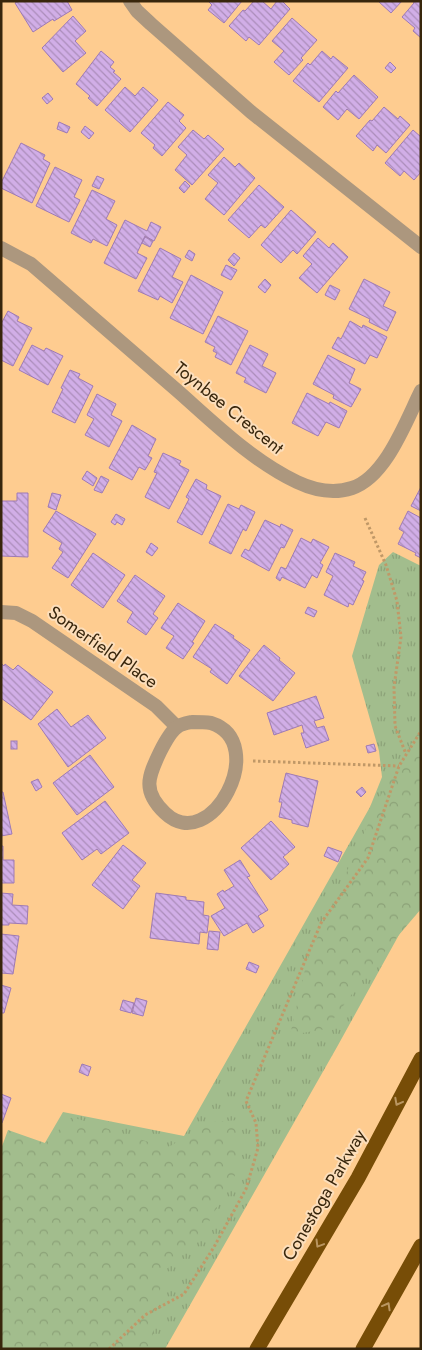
<svg xmlns="http://www.w3.org/2000/svg" width="422" height="1350" font-family="Jost,sans-serif">
  <style>
    .grass { fill: url(#grass-tufts) }
    .forest { fill: url(#forest-crowns) }
    .building { fill: url(#building-back-hatch); stroke: #9e7ab5 }
    .lines { fill: none; stroke-linecap: round; stroke-linejoin: round }
    .path { stroke: #c09867; stroke-width: 3; stroke-dasharray: 2.5 2.5; stroke-linecap: butt }
    .minor { stroke: #ac977e; stroke-width: 14 }
    .motorway { stroke: #774d07; stroke-width: 15 }
    .oneway { stroke: #ba9661 }
    .labels { text-anchor: middle; dominant-baseline: central; stroke-width: 4; stroke-linejoin: round; paint-order: stroke }
    .street-label { font-size: 18px; fill: #38260c; stroke: #fcdebb }
  </style>
  <defs>
    <pattern id="grass-tufts" width="24" height="20" patternUnits="userSpaceOnUse" patternTransform="scale(1.25)"><rect width="24" height="20" fill="#a2bd8d"/><path d="M3 7l-1-3M5 7V3M7 7l1-3M15 17l-1-3M17 17v-4M19 17l1-3" fill="none" stroke="#8ca278"/></pattern>
    <pattern id="forest-crowns" width="20" height="18" patternUnits="userSpaceOnUse" patternTransform="scale(1.25)"><rect width="20" height="18" fill="#a2bd8d"/><path d="M2 6a3 3 0 1 1 6 0M12 15a3 3 0 1 1 6 0" fill="none" stroke="#8ca278"/></pattern>
    <pattern id="building-back-hatch" width="6" height="6" patternUnits="userSpaceOnUse" patternTransform="scale(1.25)"><rect width="6" height="6" fill="#d1aee7"/><path d="M-1 5l2 2M0 0l6 6M5-1l2 2" fill="none" stroke="#ab8dba"/></pattern>
  </defs>
  <rect width="100%" height="100%" fill="#fecc90"/>
  <!-- grass -->
  <polygon class="grass" points="393,552 421,566 421,895 337,1047 165,1349 1,1349 1,1218 63,1112 184,1136 370,807 382,777 379,751 352,656 379,565"/>
  <!-- forest -->
  <g class="forest">
    <polygon points="421,729 421,909 375,963 326,1029 290,1035 307,961 389,777"/>
    <polygon points="72,1117 167,1148 210,1122 239,1120 239,1168 197,1243 163,1272 152,1339 146,1349 1,1349 1,1149 8,1130 45,1143"/>
  </g>
  <!-- building -->
  <g class="building">
    <polygon points="18,1 67,1 72,10 54,21 53,19 33,32 15,3"/>
    <polygon points="208,1 242,1 224,23 208,10 212,5"/>
    <polygon points="254,1 262,1 271,9 277,1 282,1 290,9 259,45 249,37 246,41 229,26 243,10 245,11"/>
    <polygon points="378,1 402,1 391,13"/>
    <polygon points="421,1 421,38 413,31 415,28 402,17 414,3 413,1"/>
    <polygon points="73,16 86,31 75,41 86,53 63,72 42,48"/>
    <polygon points="292,18 317,40 301,58 303,60 289,75 274,62 284,51 272,41"/>
    <polygon points="101,51 114,62 110,67 115,71 113,72 121,79 97,106 88,98 90,96 76,84"/>
    <polygon points="322,51 331,59 333,56 348,68 319,102 293,81 308,63 310,65"/>
    <polygon points="390,62 396,68 391,73 385,68"/>
    <polygon points="354,75 378,97 359,119 347,109 338,120 323,107 336,91 338,93"/>
    <polygon points="125,87 135,96 143,87 158,100 130,132 105,110"/>
    <polygon points="48,93 53,99 47,104 42,98"/>
    <polygon points="168,102 184,115 179,121 186,128 162,156 153,148 155,145 141,133"/>
    <polygon points="384,107 398,119 400,116 410,125 386,153 377,145 373,151 356,136 370,120 372,121"/>
    <polygon points="59,122 70,127 67,133 57,129"/>
    <polygon points="85,126 94,133 89,139 81,132"/>
    <polygon points="193,130 204,139 208,135 224,149 192,185 175,170 187,155 178,147"/>
    <polygon points="413,130 421,137 421,172 414,180 404,171 400,176 385,163"/>
    <polygon points="21,143 45,155 43,159 50,163 32,203 1,188 1,183"/>
    <polygon points="224,157 235,167 239,163 255,178 224,215 205,199 218,183 208,175"/>
    <polygon points="55,167 82,180 74,197 80,200 69,222 36,206"/>
    <polygon points="97,176 104,179 99,189 92,186"/>
    <polygon points="185,181 190,186 184,193 179,188"/>
    <polygon points="259,185 284,207 265,228 261,225 249,238 228,220"/>
    <polygon points="92,190 115,201 106,219 117,225 107,246 93,239 91,243 71,233"/>
    <polygon points="291,210 316,232 297,254 293,250 281,263 261,245"/>
    <polygon points="125,220 147,231 151,222 161,227 154,241 145,236 137,253 147,258 136,279 104,263"/>
    <polygon points="145,237 153,241 150,247 142,243"/>
    <polygon points="318,238 329,248 333,243 348,257 317,293 299,278 312,264 303,256"/>
    <polygon points="160,248 181,259 172,277 183,282 172,303 160,296 158,300 138,291"/>
    <polygon points="189,250 195,254 192,261 185,257"/>
    <polygon points="234,253 240,258 234,266 228,260"/>
    <polygon points="226,265 237,270 231,280 221,275"/>
    <polygon points="191,275 223,292 203,334 170,318"/>
    <polygon points="265,279 271,285 265,293 258,287"/>
    <polygon points="364,279 390,292 383,306 396,312 387,331 369,322 370,319 349,309"/>
    <polygon points="330,285 340,290 335,300 325,295"/>
    <polygon points="8,311 19,317 17,321 32,328 13,366 1,360 1,324"/>
    <polygon points="218,316 248,331 231,365 215,357 217,353 213,351 215,347 205,342"/>
    <polygon points="350,321 362,328 363,325 387,337 377,358 370,355 365,364 332,348 338,337 341,339"/>
    <polygon points="32,345 44,351 46,348 63,356 48,385 19,370"/>
    <polygon points="250,345 268,354 262,366 276,373 266,393 244,382 246,378 236,373"/>
    <polygon points="328,355 355,369 349,383 361,389 351,407 333,398 334,395 313,384"/>
    <polygon points="70,370 80,374 78,378 93,386 75,423 52,412 63,389 61,388"/>
    <polygon points="307,393 329,404 330,402 347,411 339,428 326,422 318,436 292,423"/>
    <polygon points="97,394 116,404 111,415 122,421 109,447 85,435 94,419 87,415"/>
    <polygon points="132,425 156,439 148,456 152,458 145,470 139,467 132,480 109,468"/>
    <polygon points="163,453 181,461 179,465 189,470 169,509 145,497 157,473 154,472"/>
    <polygon points="87,471 97,478 93,486 82,479"/>
    <polygon points="101,476 109,480 102,493 94,490"/>
    <polygon points="196,479 207,485 206,489 221,496 202,535 177,522 189,499 186,497"/>
    <polygon points="421,487 421,511 411,506"/>
    <polygon points="17,493 28,493 28,557 1,556 1,501 17,501"/>
    <polygon points="52,493 61,495 56,510 48,507"/>
    <polygon points="228,504 239,509 241,505 255,512 246,531 243,529 231,554 209,543"/>
    <polygon points="56,511 96,534 68,578 52,568 63,552 59,549 62,543 43,531"/>
    <polygon points="408,511 421,518 421,558 415,555 416,553 398,544 404,532 399,529"/>
    <polygon points="116,514 125,519 122,525 117,522 115,525 111,522"/>
    <polygon points="265,520 280,527 281,524 293,530 284,548 281,547 269,571 241,556 245,549 249,551"/>
    <polygon points="301,538 311,543 313,539 329,547 320,563 323,565 317,578 312,575 305,588 282,577 280,581 276,578 281,567 286,569"/>
    <polygon points="151,543 158,548 152,556 146,552"/>
    <polygon points="93,553 125,575 103,608 71,585"/>
    <polygon points="335,553 355,562 353,566 366,572 362,580 364,581 353,605 349,603 348,607 324,595 333,576 326,572"/>
    <polygon points="135,575 165,596 153,614 158,618 146,635 127,622 133,612 117,601"/>
    <polygon points="178,603 205,621 192,642 194,643 183,659 166,648 174,636 161,628"/>
    <polygon points="308,607 317,611 314,617 305,613"/>
    <polygon points="215,624 234,636 233,638 250,650 227,684 210,672 212,669 193,657"/>
    <polygon points="264,645 280,658 279,660 295,673 273,701 239,676"/>
    <polygon points="2,664 4,666 5,664 13,670 18,665 53,692 31,720 1,698"/>
    <polygon points="316,696 324,718 314,721 317,728 324,726 329,740 306,748 301,733 304,733 302,725 274,735 267,713"/>
    <polygon points="57,709 71,727 88,715 106,738 68,767 38,724"/>
    <rect x="11" y="741" width="6" height="8"/>
    <polygon points="374,744 376,751 368,753 366,746"/>
    <polygon points="90,755 114,787 77,815 53,783"/>
    <polygon points="286,773 318,781 308,827 292,823 292,820 279,817 282,802 279,802"/>
    <polygon points="38,779 42,787 36,791 31,782"/>
    <polygon points="362,787 366,792 361,797 356,792"/>
    <polygon points="1,792 3,792 12,834 1,836"/>
    <polygon points="105,801 129,833 101,854 97,849 82,860 62,833"/>
    <polygon points="271,821 295,847 283,857 289,864 271,880 241,848"/>
    <polygon points="123,845 146,863 132,880 140,886 123,909 92,885"/>
    <polygon points="1,846 3,846 3,860 14,860 14,883 1,883"/>
    <polygon points="328,847 342,852 338,862 324,856"/>
    <polygon points="240,860 250,876 247,877 268,910 258,916 264,926 253,933 247,923 224,936 211,916 225,908 217,894 223,890 224,892 234,886 224,870"/>
    <polygon points="1,893 13,894 12,905 28,906 27,924 9,923 9,925 1,925"/>
    <polygon points="156,893 186,897 186,900 204,902 203,915 209,916 207,933 200,932 199,944 150,938"/>
    <polygon points="209,931 220,932 218,950 207,949"/>
    <polygon points="1,934 19,936 13,974 1,973"/>
    <polygon points="249,962 259,966 256,973 246,969"/>
    <polygon points="1,985 11,988 4,1013 1,1013"/>
    <polygon points="136,998 147,1001 143,1016 132,1013"/>
    <polygon points="123,1000 134,1003 131,1013 120,1010"/>
    <polygon points="82,1064 91,1067 88,1076 79,1072"/>
    <polygon points="1,1094 11,1098 2,1123 1,1123"/>
  </g>
  <g class="lines">
    <!-- path -->
    <g class="path">
      <polyline points="365,518 386,565 397,601 401,637 394,687 395,726 406,754"/>
      <polyline points="253,761 399,766"/>
      <polyline points="109,1349 145,1315 184,1294 214,1247 246,1189 258,1148 256,1123 246,1101 321,923 368,858 399,766 421,731"/>
    </g>
    <!-- minor -->
    <g class="minor">
      <polyline points="130,1 137,11 151,24 251,112 421,247"/>
      <path d="M 1,248 L 31,264 C 80,307 130,350 180,393 C 216,425 253,461 297,482 C 314,490 334,494 352,488 C 386,477 406,421 421,391"/>
      <polyline points="1,612 16,613 32,621 156,706 177,727"/>
      <path d="M 192,722 C 198,722 205,722 211,723 C 271,742 211,857 165,813 C 142,791 148,777 160,752 C 164,744 170,732 177,727 C 181,724 187,723 192,722 Z"/>
    </g>
    <!-- motorway -->
    <g class="motorway">
      <polyline points="257,1349 358,1178 421,1059"/>
      <polyline points="363,1349 421,1246"/>
    </g>
  </g>
  <!-- one-way arrows -->
  <defs><path id="oneway-chevron" d="M-2-3.5L2.5 0L-2 3.5" fill="none" stroke-width="1.6" stroke-linecap="round" stroke-linejoin="round" transform="scale(1.25)"/></defs>
  <g class="oneway">
    <use href="#oneway-chevron" transform="translate(398 1102) rotate(118)"/>
    <use href="#oneway-chevron" transform="translate(319 1244) rotate(121)"/>
    <use href="#oneway-chevron" transform="translate(387 1306) rotate(-61)"/>
  </g>
  <g class="labels">
    <!-- street labels -->
    <g class="street-label">
      <text transform="translate(229 408) rotate(39)">Toynbee Crescent</text>
      <text transform="translate(103 647) rotate(35)">Somerfield Place</text>
      <text transform="translate(324 1195) rotate(-60)">Conestoga Parkway</text>
    </g>
  </g>
  <!-- border -->
  <rect width="422" height="1350" fill="none" stroke="#38260c" stroke-width="5"/>
</svg>
